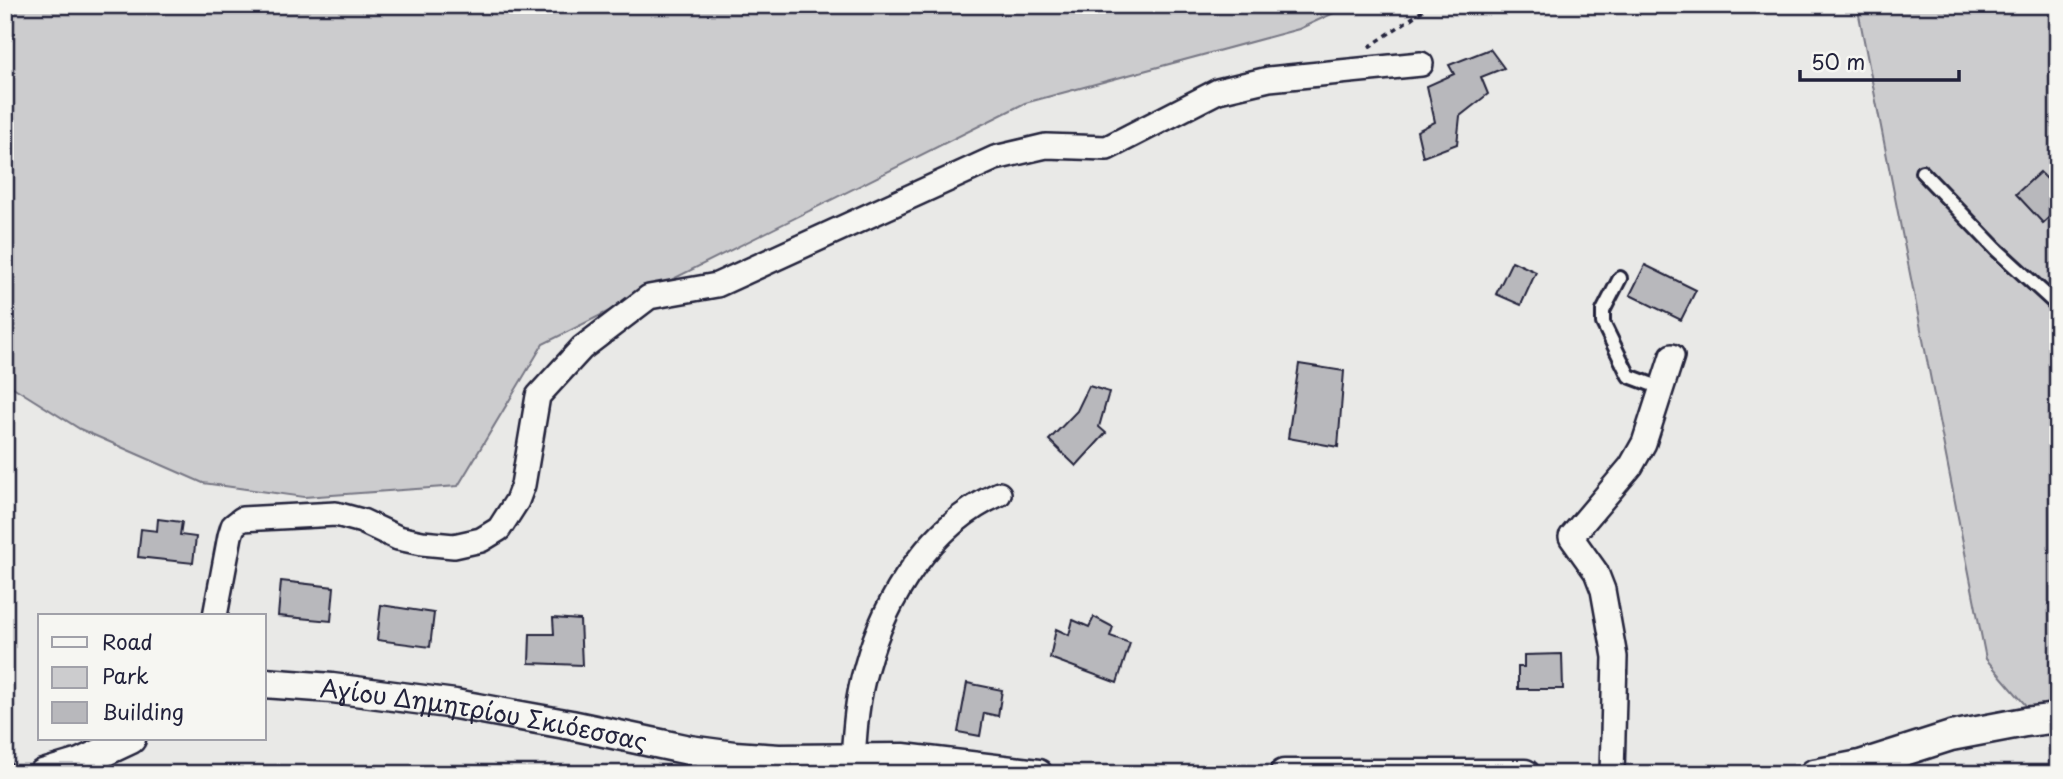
<svg xmlns="http://www.w3.org/2000/svg" width="2063" height="779" font-family="'Playpen Sans',sans-serif">
  <style>
    .green { fill: #ccccce; stroke: #777784; stroke-width: 2 }
    .building { fill: #b8b8bc; stroke: #22223b; stroke-width: 2 }
    .lines { fill: none; stroke-linecap: round; stroke-linejoin: round }
    .service-casing { stroke: #22223b; stroke-width: 18 }
    .minor-casing { stroke: #22223b; stroke-width: 28 }
    .tertiary-casing { stroke: #22223b; stroke-width: 33 }
    .path { stroke: #22223b; stroke-width: 3.5; stroke-dasharray: 5 5; stroke-linecap: butt }
    .service { stroke: #f6f6f2; stroke-width: 12 }
    .minor { stroke: #f6f6f2; stroke-width: 23 }
    .tertiary { stroke: #f6f6f2; stroke-width: 28 }
    .labels { text-anchor: middle; dominant-baseline: central; stroke-width: 5; stroke-linejoin: round; paint-order: stroke }
    .street-label { font-size: 24px; fill: #22223b; stroke: #f6f6f2 }
  </style>
  <rect width="100%" height="100%" fill="#e9e9e7"/>
  <filter id="ink" filterUnits="userSpaceOnUse"><feTurbulence type="fractalNoise" baseFrequency=".0143" numOctaves="2"/><feDisplacementMap in="SourceGraphic" scale="14" xChannelSelector="R" yChannelSelector="G"/><feConvolveMatrix kernelMatrix="1 2 1 2 8 2 1 2 1" color-interpolation-filters="sRGB"/></filter>
  <g filter="url(#ink)">
    <!-- green -->
    <g class="green">
      <polygon points="5,5 1351,5 1299,29 1025,103 543,344 458,486 304,497 203,483 80,429 5,382"/>
      <polygon points="1857,5 2058,5 2058,743 1986,659"/>
    </g>
    <!-- building -->
    <g class="building">
      <polygon points="1490,49 1504,68 1481,77 1488,94 1460,116 1457,144 1423,157 1417,131 1435,122 1427,86 1454,74 1449,65"/>
      <polygon points="2040,172 2058,190 2058,209 2043,223 2016,194"/>
      <polygon points="1512,261 1536,272 1521,305 1496,294"/>
      <polygon points="1645,265 1696,290 1681,320 1630,295"/>
      <polygon points="1299,364 1344,371 1338,447 1288,438"/>
      <polygon points="1089,386 1109,392 1099,427 1106,433 1076,466 1049,440 1077,411"/>
      <polygon points="158,519 182,522 180,535 196,537 193,563 138,557 141,529 157,531"/>
      <polygon points="281,581 334,587 331,621 278,616"/>
      <polygon points="381,605 434,613 430,647 377,640"/>
      <polygon points="1094,617 1113,627 1110,636 1130,643 1117,683 1050,658 1056,629 1069,635 1073,620 1089,627"/>
      <polygon points="553,618 580,620 582,665 529,663 530,634 554,634"/>
      <polygon points="1562,654 1563,689 1518,689 1518,667 1524,667 1524,655"/>
      <polygon points="967,683 1002,690 998,716 984,713 980,736 958,732"/>
    </g>
    <g class="lines">
      <!-- service casing -->
      <g class="service-casing">
        <g id="service">
          <polyline points="1922,172 1997,250 2058,306"/>
          <polyline points="1620,278 1603,311 1603,323 1629,376 1661,388"/>
          <polyline points="5,768 7,774"/>
        </g>
      </g>
      <!-- minor casing -->
      <g class="minor-casing">
        <g id="minor">
          <polyline points="215,616 230,536 233,526 242,519 336,514 362,521 398,538 422,543 454,546 481,540 499,529 517,501 523,485 538,396 582,348 649,297 717,285 995,158 1046,146 1107,148 1218,91 1269,79 1421,64"/>
          <path d="M 853,759 C 855,728 857,698 866,668 C 885,598 931,524 999,494"/>
          <polyline points="1612,774 1615,657 1603,590 1596,572 1571,537 1631,466 1644,443 1672,356"/>
        </g>
      </g>
      <!-- tertiary casing -->
      <g class="tertiary-casing">
        <g id="tertiary">
          <path id="s1" d="M 264,683 L 332,688 L 455,704 L 571,725 L 689,750 L 734,756 L 779,759 L 903,758 L 1038,774"/>
          <polyline points="43,774 80,763 131,739"/>
          <polyline points="1284,774 1525,774"/>
          <polyline points="1814,774 1860,765 1951,736 2025,722 2058,718"/>
        </g>
      </g>
      <!-- path -->
      <polyline class="path" points="1369,47 1431,5"/>
      <!-- service -->
      <use href="#service" class="service"/>
      <!-- minor -->
      <use href="#minor" class="minor"/>
      <!-- tertiary -->
      <use href="#tertiary" class="tertiary"/>
    </g>
  </g>
  <g class="labels">
    <!-- street labels -->
    <g class="street-label">
      <text stroke="none"><textPath href="#s1" startOffset="222">Αγίου Δημητρίου Σκιόεσσας</textPath></text>
    </g>
  </g>
  <!-- margin -->
  <rect width="2063" height="779" fill="none" stroke="#f6f6f2" stroke-width="28"/>
  <rect x="14" y="14" width="2035" height="751" fill="none" stroke="#22223b" stroke-width="2.5" filter="url(#ink)"/>
  <!-- legend -->
  <rect x="38" y="614" width="228" height="126" fill="#f6f6f2" stroke="#a1a1a9" stroke-width="2"/>
  <rect x="52" y="637" width="35" height="10" fill="#f6f6f2" stroke="#a1a1a9" stroke-width="2"/>
  <text x="102" y="650" font-size="21" fill="#22223b">Road</text>
  <rect x="52" y="667" width="35" height="21" fill="#ccccce" stroke="#a1a1a9" stroke-width="2"/>
  <text x="102" y="684" font-size="21" fill="#22223b">Park</text>
  <rect x="52" y="702" width="35" height="21" fill="#b8b8bc" stroke="#a1a1a9" stroke-width="2"/>
  <text x="102" y="720" font-size="21" fill="#22223b">Building</text>
  <!-- scale -->
  <path d="M1800 70v10h159v-10" fill="none" stroke="#22223b" stroke-width="3.5"/>
  <text x="1811" y="70" font-size="21" fill="#22223b" stroke="#f6f6f2" stroke-width="5" paint-order="stroke">50 m</text>
</svg>
